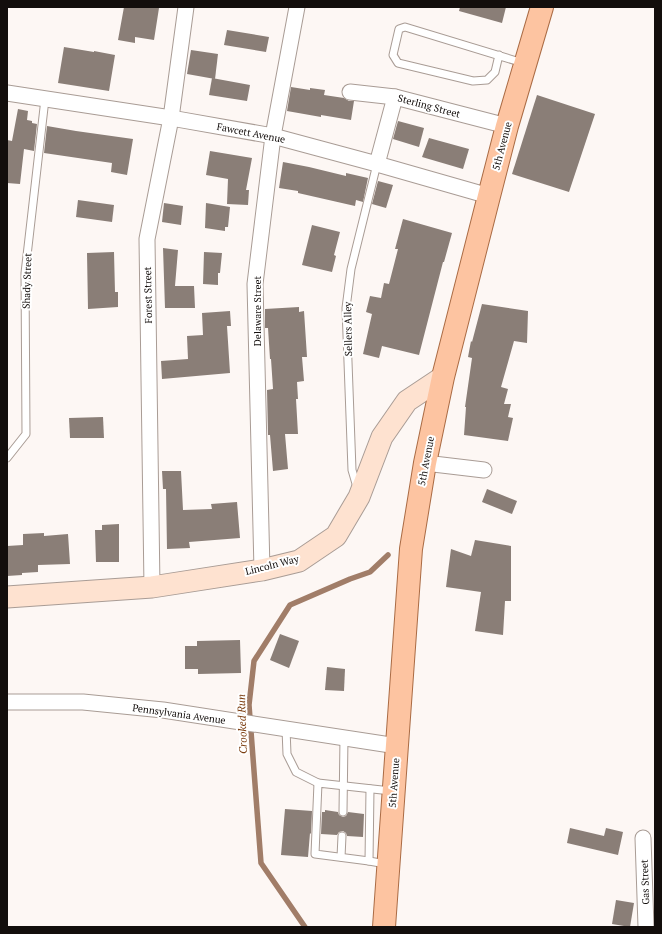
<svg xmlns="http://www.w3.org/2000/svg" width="662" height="934" font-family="'PT Serif',serif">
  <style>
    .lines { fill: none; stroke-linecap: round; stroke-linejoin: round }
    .stream { stroke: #a17d68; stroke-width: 5.5 }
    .building { fill: #8a7e77 }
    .lane-casing { stroke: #a99c95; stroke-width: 9 }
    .street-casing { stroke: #a99c95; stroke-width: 17 }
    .secondary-casing { stroke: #a99c95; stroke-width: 23 }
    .primary-casing { stroke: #aa6b44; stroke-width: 24 }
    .lane { stroke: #fff; stroke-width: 7 }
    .street { stroke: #fff; stroke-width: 15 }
    .secondary { stroke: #fee2d0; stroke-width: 21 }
    .primary { stroke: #fdc4a1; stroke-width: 22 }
    .labels { text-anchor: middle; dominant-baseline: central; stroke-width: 4; stroke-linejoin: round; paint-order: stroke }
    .street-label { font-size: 10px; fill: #130e0c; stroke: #fff }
    .water-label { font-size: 11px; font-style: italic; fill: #7b3d10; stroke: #fff }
  </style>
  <rect width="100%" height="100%" fill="#fdf7f4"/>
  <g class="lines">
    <!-- stream -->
    <polyline class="stream" points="305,927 261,863 249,705 254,661 290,605 350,579 370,572 388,555"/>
  </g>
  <!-- building -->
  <g class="building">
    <polygon points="124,7 150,7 159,8 154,40 135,37 135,43 118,40"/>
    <polygon points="460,7 506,7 502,23 459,11"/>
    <polygon points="227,30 269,37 266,52 224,45"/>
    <polygon points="64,47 94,52 94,51 115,55 109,91 58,83"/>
    <polygon points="191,50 218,54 215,79 187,74"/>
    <polygon points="212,78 250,85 247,101 209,95"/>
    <polygon points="291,87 310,90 310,88 325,90 324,95 344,98 349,101 354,101 351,120 321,115 321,117 287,111"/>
    <polygon points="537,95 595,114 569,192 512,174"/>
    <polygon points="18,109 28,111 27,120 32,121 32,123 37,124 34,151 24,149 20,184 7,183 7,140 12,141"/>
    <polygon points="398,121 424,128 419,147 393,139"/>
    <polygon points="47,126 76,131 133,139 127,175 111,172 112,163 44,153"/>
    <polygon points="429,138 469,149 463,169 422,157"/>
    <polygon points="210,151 252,158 246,190 249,190 248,205 227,204 228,179 206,175"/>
    <polygon points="283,162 309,167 346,176 346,173 368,178 363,202 356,200 355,206 298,193 298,191 279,188"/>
    <polygon points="378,181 393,185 386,208 372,204"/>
    <polygon points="78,200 114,205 112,222 76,217"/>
    <polygon points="164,203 183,206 181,225 162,222"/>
    <polygon points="206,203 230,207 228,227 225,227 225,231 205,228"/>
    <polygon points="403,219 452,233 444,262 443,262 419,355 382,346 379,358 363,354 372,314 366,312 370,296 381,298 384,283 389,284 398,249 395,249"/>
    <polygon points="312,225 340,232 334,255 336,256 332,272 302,265"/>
    <polygon points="163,248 178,250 175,286 194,286 195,308 165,308"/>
    <polygon points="114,252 115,292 118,292 118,307 88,309 87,253"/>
    <polygon points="204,252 222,253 220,273 218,273 218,285 203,284"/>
    <polygon points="482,304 528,311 527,343 514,341 501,387 508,389 504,404 511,404 508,417 513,418 508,441 464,435 466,407 465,407 472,358 468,357 471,341 472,342"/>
    <polygon points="299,307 299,312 304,311 307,357 302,357 304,381 297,382 298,399 296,399 298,434 285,434 288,469 273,471 270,435 268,435 267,390 273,389 271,359 270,359 268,328 265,328 265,309"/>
    <polygon points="230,311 231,326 227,326 230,373 162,379 161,361 188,359 187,336 203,335 202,313"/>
    <polygon points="103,417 104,438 70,438 69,418"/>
    <polygon points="162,471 181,471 183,510 212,509 211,504 237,502 240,538 189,542 190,548 167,549 166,489 163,489"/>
    <polygon points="487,489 517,501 512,514 482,502"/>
    <polygon points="119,524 119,562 96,562 95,530 102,530 102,525"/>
    <polygon points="44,533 44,536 68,534 70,564 38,565 38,572 22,573 22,575 7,576 7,546 23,545 23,534"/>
    <polygon points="475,540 511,546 511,601 505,601 503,635 475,631 481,592 446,587 451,549 471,556"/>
    <polygon points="280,634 299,641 289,668 270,660"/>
    <polygon points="240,640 241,673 198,674 198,669 185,669 185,646 197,646 197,641"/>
    <polygon points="327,667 345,669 344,691 325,690"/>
    <polygon points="285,809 312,811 311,834 310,833 308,857 281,855"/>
    <polygon points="325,810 338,812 339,815 343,817 346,816 348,812 364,814 363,837 347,836 346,833 343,831 339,832 337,835 321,834 322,812 325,812"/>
    <polygon points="570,828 604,836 606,828 623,832 618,855 567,843"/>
    <polygon points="616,900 634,903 630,927 612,924"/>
  </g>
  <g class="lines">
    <!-- lane casing -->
    <g class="lane-casing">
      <g id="lane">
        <polyline points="499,55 495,72 487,80 473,81 398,63 393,55 399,29 405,27 523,63"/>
        <polyline points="7,458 26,434 25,273 45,99"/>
        <polyline points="357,487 352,470 346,308 351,269 377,164"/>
        <polyline points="286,729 287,754 296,772 318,783"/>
        <polyline points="343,812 344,738"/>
        <polyline points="341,857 342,836"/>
        <polyline points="369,861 370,789"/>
        <polyline points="386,864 369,861 315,854 318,783 391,791"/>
      </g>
    </g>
    <!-- street casing -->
    <g class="street-casing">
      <g id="street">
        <polyline points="350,92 395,97 507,126"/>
        <polyline points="7,93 171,118 273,136 377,164 489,196"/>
        <polyline points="377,164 395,97"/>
        <polyline points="425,463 484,470"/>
        <polyline points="262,570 255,284 273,136 297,7"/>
        <polyline points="152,587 147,239 171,118 186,7"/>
        <polyline points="7,702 83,702 163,710 397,746"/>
        <polyline points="643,838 646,927"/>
      </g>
    </g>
    <!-- secondary casing -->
    <g class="secondary-casing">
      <polyline id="secondary" points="7,597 152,587 262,570 299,561 336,536 359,497 382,437 407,401 443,377"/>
    </g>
    <!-- primary casing -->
    <g class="primary-casing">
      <polyline id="primary" points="384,927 411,549 425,463 443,377 489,196 507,126 542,7"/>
    </g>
    <!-- lane -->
    <use href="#lane" class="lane"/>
    <!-- street -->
    <use href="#street" class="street"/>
    <!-- secondary -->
    <use href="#secondary" class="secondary"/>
    <!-- primary -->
    <use href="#primary" class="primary"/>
  </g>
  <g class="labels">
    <!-- street labels -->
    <g class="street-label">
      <text transform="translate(429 106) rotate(15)">Sterling Street</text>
      <text transform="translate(251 133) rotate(11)">Fawcett Avenue</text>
      <text transform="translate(502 146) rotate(-75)">5th Avenue</text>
      <text transform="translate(27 281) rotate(-88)">Shady Street</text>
      <text transform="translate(148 295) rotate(-91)">Forest Street</text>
      <text transform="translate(257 311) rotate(-90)">Delaware Street</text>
      <text transform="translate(348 329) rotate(-91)">Sellers Alley</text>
      <text transform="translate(426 461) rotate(-79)">5th Avenue</text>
      <text transform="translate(272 565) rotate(-14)">Lincoln Way</text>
      <text transform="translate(179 714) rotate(8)">Pennsylvania Avenue</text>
      <text transform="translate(394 783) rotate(-86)">5th Avenue</text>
      <text transform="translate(645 882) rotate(-92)">Gas Street</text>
    </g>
    <!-- water labels -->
    <g class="water-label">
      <text transform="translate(242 724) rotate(-92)">Crooked Run</text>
    </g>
  </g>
  <!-- border -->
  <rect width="662" height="934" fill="none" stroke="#130e0c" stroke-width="16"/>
</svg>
